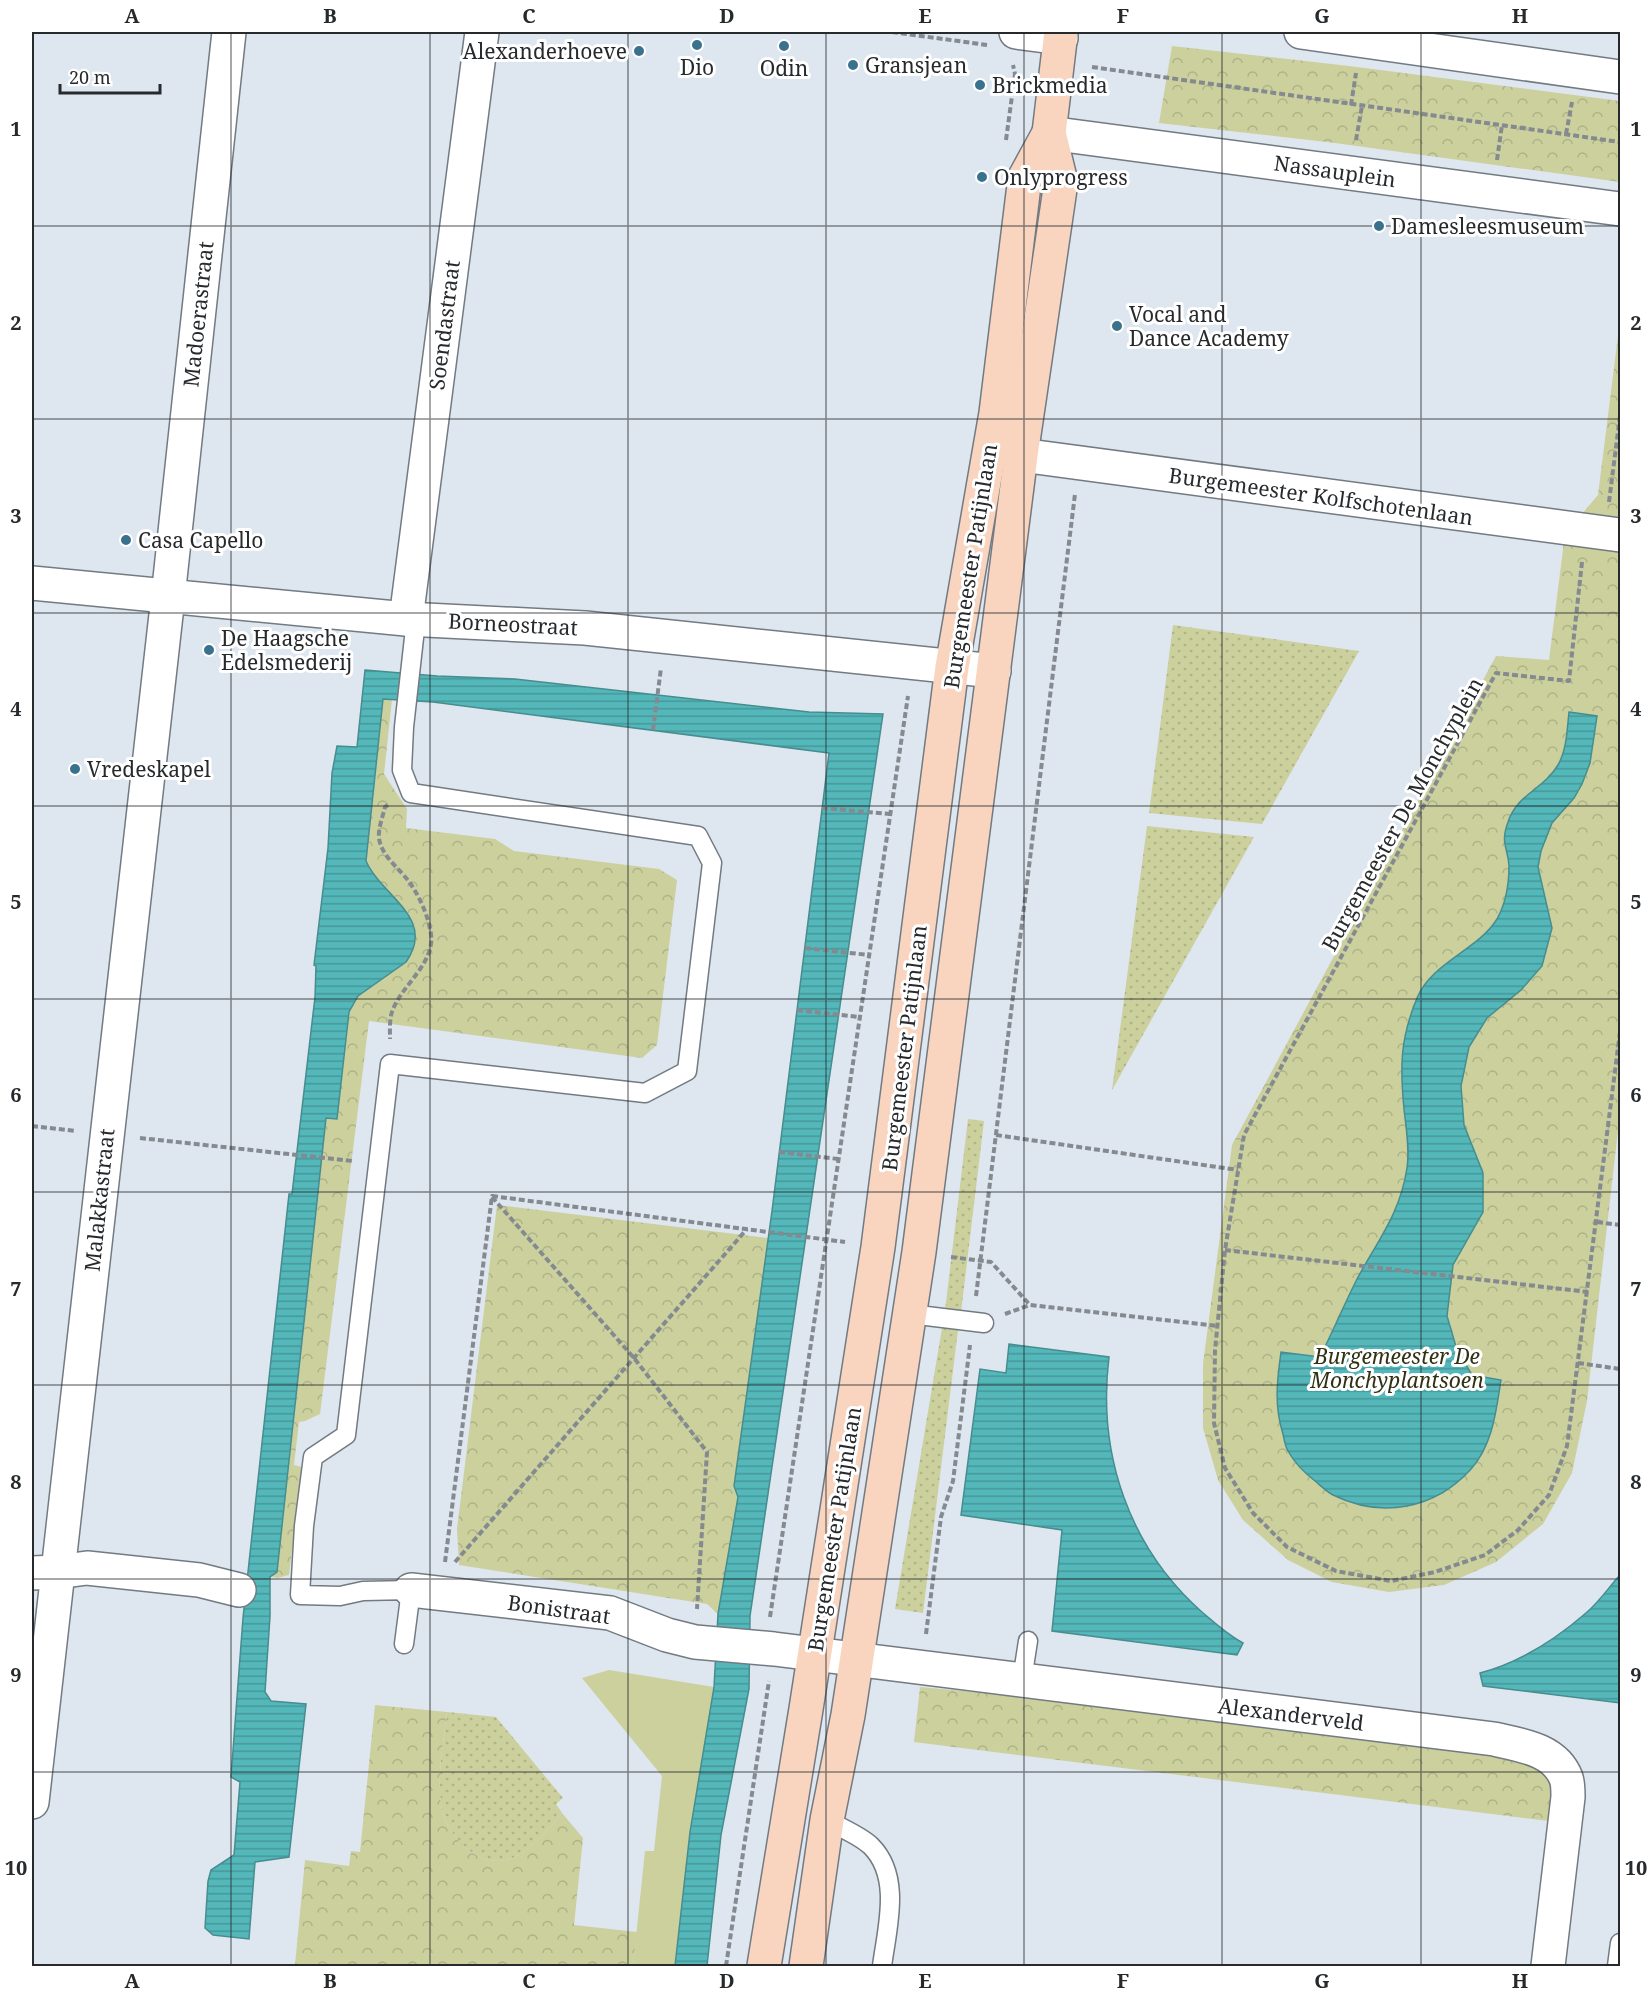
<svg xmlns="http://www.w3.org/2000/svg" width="1652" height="1998" font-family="'Noto Serif',serif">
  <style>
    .grass { fill: url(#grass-dots) }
    .forest { fill: url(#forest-crowns) }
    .garden { fill: #cbd09d }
    .water { fill: url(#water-rules); stroke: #468d90; stroke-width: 1.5 }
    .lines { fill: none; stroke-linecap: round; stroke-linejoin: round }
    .service-casing { stroke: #727a82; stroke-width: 21 }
    .minor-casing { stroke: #727a82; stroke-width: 36 }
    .secondary-casing { stroke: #727a82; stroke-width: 36 }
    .path { stroke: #848a90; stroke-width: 4; stroke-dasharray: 6 3; stroke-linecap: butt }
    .service { stroke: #fff; stroke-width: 18 }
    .minor { stroke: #fff; stroke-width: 33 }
    .secondary { stroke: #f9d4bf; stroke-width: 33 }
    .grid { fill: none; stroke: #272a2d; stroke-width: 1.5; stroke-opacity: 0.55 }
    .poi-dot { fill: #3a728d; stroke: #fff; stroke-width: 2 }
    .labels { text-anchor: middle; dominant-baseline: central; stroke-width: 6; stroke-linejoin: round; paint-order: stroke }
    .poi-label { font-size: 21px; fill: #272a2d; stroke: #fff; text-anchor: start }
    .street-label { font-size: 21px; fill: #272a2d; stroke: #fff }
    .park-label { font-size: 21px; font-style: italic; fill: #303213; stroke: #fff }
    .neatline { fill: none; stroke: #272a2d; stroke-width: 2 }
    .grid-label { font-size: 20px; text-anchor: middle; font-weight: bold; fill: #272a2d }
  </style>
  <defs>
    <pattern id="grass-dots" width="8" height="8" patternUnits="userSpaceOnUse" patternTransform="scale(1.5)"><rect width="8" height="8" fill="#cbd09d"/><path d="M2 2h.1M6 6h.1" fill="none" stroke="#aeb388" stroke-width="1.8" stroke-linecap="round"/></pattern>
    <pattern id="forest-crowns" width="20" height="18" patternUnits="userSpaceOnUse" patternTransform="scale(1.5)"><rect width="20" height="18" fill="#cbd09d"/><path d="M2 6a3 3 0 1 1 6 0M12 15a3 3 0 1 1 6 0" fill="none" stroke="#aeb388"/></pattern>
    <pattern id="water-rules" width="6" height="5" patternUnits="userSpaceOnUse" patternTransform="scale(1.5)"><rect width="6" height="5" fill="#54b8bb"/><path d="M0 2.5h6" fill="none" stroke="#469698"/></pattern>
  </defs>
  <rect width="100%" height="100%" fill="#dee6ef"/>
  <!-- grass -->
  <g class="grass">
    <polygon points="1173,625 1359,651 1262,824 1149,813"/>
    <polygon points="1147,826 1254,837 1112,1090"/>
    <polygon points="968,1119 984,1121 961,1312 945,1311"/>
    <polygon points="942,1328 958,1330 923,1613 895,1609"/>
    <path d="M 447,1712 L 496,1717 L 563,1798 L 556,1804 L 562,1813 C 550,1828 536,1844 520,1854 C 484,1877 446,1838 441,1804 C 437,1774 444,1741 447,1712 Z"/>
  </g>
  <!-- forest -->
  <g class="forest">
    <polygon points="1172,46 1349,66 1620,101 1620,182 1335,143 1159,123"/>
    <polygon points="1620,320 1620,1113 1587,1401 1572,1473 1543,1524 1496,1562 1444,1585 1389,1592 1332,1582 1288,1560 1243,1520 1218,1480 1203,1428 1203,1364 1232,1145 1496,656 1549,660 1565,534 1598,495"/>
    <polygon points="383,698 392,699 384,774 407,809 406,828 495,839 514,851 659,869 677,880 657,1045 642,1058 369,1021 320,1414 305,1421 299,1422 294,1465 302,1467 289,1575 277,1578 270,1576 277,1572 326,1117 337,1119 349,1012 358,996 406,962 415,929 408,913 379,883 371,873 366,861"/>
    <polygon points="497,1205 768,1238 734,1486 738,1497 718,1614 707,1604 459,1565 457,1529"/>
    <polygon points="920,1687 1494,1739 1553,1759 1565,1823 914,1742"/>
    <path d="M 375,1705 L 447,1712 C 444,1741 437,1774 441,1804 C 446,1838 484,1877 520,1854 C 536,1844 550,1828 562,1813 L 583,1838 L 574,1925 L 637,1932 L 633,1966 L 295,1965 L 305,1860 L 349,1866 L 351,1851 L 360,1852 Z"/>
  </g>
  <!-- garden -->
  <polygon class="garden" points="609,1670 714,1687 690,1832 675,1966 633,1966 645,1851 654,1851 662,1776 582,1678"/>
  <!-- water -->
  <g class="water">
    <path d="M 365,670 L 437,676 L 515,679 L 809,712 L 883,714 L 750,1616 L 749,1689 L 721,1835 L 707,1966 L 675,1966 L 690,1832 L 714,1687 L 718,1614 L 738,1497 L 734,1486 L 772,1211 L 829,753 L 433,702 L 383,699 L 366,861 C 382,897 437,918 406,962 L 358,996 L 349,1012 L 337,1119 L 326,1118 L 277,1572 L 270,1577 L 270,1616 L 265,1692 L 271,1701 L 306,1704 L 289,1857 L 255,1862 L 249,1939 L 213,1935 L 205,1928 L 208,1881 L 211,1870 L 234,1855 L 240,1782 L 231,1777 L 243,1618 L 289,1194 L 292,1194 L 315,997 L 316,966 L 314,965 L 328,848 L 332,773 L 337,746 L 357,747 Z"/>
    <path d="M 1569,712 L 1597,716 L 1590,763 L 1582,784 L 1574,798 L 1552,823 L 1541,851 L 1538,867 L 1552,928 L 1542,966 L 1521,990 L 1487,1018 L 1469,1047 L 1461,1086 L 1464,1125 L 1483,1173 L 1483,1212 L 1453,1265 L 1447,1316 L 1457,1350 L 1472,1375 L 1501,1380 C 1496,1411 1493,1444 1471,1469 C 1435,1509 1382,1519 1333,1495 C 1327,1492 1321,1486 1315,1481 C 1306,1474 1294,1462 1288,1451 C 1285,1446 1284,1439 1283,1434 C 1274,1406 1277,1381 1281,1352 L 1320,1357 C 1333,1331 1344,1305 1357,1279 C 1378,1240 1400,1214 1407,1168 C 1410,1149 1406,1128 1404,1109 C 1400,1067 1400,1039 1417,998 C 1431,963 1479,949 1497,919 C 1506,903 1509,884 1509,866 C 1508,847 1500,844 1508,822 C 1517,794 1544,789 1558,765 C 1567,749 1567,730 1569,712 Z"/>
    <path d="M 1009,1344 L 1109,1357 C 1097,1454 1129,1548 1203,1613 C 1216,1624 1228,1635 1243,1643 L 1237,1655 L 1052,1631 L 1062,1530 L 961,1515 L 980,1369 L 1006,1373 Z"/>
    <path d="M 1620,1575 L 1620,1703 L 1483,1686 L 1480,1673 C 1518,1663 1556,1639 1586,1613 C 1599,1602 1609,1587 1620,1575 Z"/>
  </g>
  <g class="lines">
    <!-- service casing -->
    <g class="service-casing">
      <g id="service">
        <polyline points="910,1314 984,1323"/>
        <polyline points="404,1644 411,1590 363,1591 340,1596 300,1595 304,1526 313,1457 346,1435 390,1064 645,1093 687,1071 712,863 698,836 411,793 402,770 404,727 416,620"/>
        <polyline points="1022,1680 1028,1641"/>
        <path d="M 827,1820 C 839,1827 861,1836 871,1846 C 902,1877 887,1928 882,1966"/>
        <polyline points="1617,1966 1620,1943"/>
      </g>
    </g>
    <!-- minor casing -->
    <g class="minor-casing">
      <g id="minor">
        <polyline points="1016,32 1061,38"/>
        <polyline points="1301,32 1620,77"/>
        <polyline points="1049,133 1620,209"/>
        <polyline points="1021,455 1620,535"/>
        <polyline points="32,583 406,619 585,628 994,671"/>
        <polyline points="406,619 482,32"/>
        <polyline points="32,1573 57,1572 87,1568 199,1580 239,1590"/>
        <path d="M 411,1590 L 610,1613 L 667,1635 L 695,1642 L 774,1649 L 1494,1739 C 1520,1745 1555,1749 1566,1778 C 1568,1783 1568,1791 1568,1797 L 1548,1966"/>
        <polyline points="32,1802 168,597 229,32"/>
      </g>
    </g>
    <!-- secondary casing -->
    <g class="secondary-casing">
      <g id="secondary">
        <polyline points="764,1966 806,1709 878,1247 952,667 996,413 1025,177 1049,133"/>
        <polyline points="806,1966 827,1820 848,1715 919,1252 1021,455 1061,182 1049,133 1061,32"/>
      </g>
    </g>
    <!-- path -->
    <g class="path">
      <polyline points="892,32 987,45"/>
      <polyline points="1092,67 1620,142"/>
      <polyline points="1351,105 1356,73"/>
      <polyline points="1566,134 1572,102"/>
      <polyline points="1006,140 1015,74 1013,65"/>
      <polyline points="1356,140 1362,106"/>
      <polyline points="1497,160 1502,125"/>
      <polyline points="1609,502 1620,416"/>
      <polyline points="1582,562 1569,681 1496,673 1244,1135 1225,1250 1215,1350 1214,1423 1225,1468 1253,1513 1287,1547 1336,1571 1391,1581 1435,1572 1485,1555 1518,1530 1549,1495 1567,1446 1620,1032"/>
      <polyline points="653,730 661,668"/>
      <path d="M 388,805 L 385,807 C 383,816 378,828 379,838 C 381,856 401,870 410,883 C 421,899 428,916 431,934 C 435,962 404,984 394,1007 C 389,1016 390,1029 390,1039"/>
      <polyline points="822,808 890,814"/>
      <polyline points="805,948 869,955"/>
      <polyline points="797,1010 859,1017"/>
      <polyline points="32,1126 76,1131"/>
      <polyline points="996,1135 1238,1170"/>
      <polyline points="140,1138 353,1161"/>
      <polyline points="779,1152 838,1159"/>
      <polyline points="492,1197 634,1358 707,1452 697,1609"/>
      <polyline points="1597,1222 1620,1225"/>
      <polyline points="1225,1250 1588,1292"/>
      <polyline points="951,1257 991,1262 1030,1305 1218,1326"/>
      <polyline points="976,1296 1075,494"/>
      <polyline points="1005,1314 1030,1305"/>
      <polyline points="1578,1363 1620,1369"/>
      <polyline points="445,1562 492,1196 845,1242"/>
      <polyline points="455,1562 747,1229"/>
      <polyline points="770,1617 908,696"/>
      <polyline points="926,1634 941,1517 953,1481 970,1345"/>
      <polyline points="726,1966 769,1681"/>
    </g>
    <!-- service -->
    <use href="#service" class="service"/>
    <!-- minor -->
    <use href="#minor" class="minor"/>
    <!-- secondary -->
    <use href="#secondary" class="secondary"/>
  </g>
  <!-- grid -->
  <path class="grid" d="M 231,32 L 231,1966M 430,32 L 430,1966M 628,32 L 628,1966M 826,32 L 826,1966M 1024,32 L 1024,1966M 1222,32 L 1222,1966M 1421,32 L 1421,1966M 32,226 L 1620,226M 32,419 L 1620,419M 32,613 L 1620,613M 32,806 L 1620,806M 32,999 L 1620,999M 32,1192 L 1620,1192M 32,1385 L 1620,1385M 32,1579 L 1620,1579M 32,1772 L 1620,1772"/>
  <!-- markers -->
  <g class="poi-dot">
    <circle cx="697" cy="45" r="6"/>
    <circle cx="784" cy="46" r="6"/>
    <circle cx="639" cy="51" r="6"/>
    <circle cx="853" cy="65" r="6"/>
    <circle cx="980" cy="85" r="6"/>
    <circle cx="982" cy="177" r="6"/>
    <circle cx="1379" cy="226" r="6"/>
    <circle cx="1117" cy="326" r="6"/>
    <circle cx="126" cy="540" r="6"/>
    <circle cx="209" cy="650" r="6"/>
    <circle cx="75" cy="769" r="6"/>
  </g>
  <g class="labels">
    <!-- poi labels -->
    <g class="poi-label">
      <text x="627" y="51" text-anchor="end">Alexanderhoeve</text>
      <text x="865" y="65">Gransjean</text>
      <text x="697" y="67" text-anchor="middle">Dio</text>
      <text x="784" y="68" text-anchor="middle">Odin</text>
      <text x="992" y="85">Brickmedia</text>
      <text x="994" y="177">Onlyprogress</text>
      <text x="1391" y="226">Damesleesmuseum</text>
      <text x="1129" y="314">Vocal and<tspan x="1129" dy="24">Dance Academy</tspan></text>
      <text x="138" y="540">Casa Capello</text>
      <text x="221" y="638">De Haagsche<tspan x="221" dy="24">Edelsmederij</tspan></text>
      <text x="87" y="769">Vredeskapel</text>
    </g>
    <!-- street labels -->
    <g class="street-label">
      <text transform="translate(1335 171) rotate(8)">Nassauplein</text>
      <text transform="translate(198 314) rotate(-84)">Madoerastraat</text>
      <text transform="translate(444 325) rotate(-83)">Soendastraat</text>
      <text transform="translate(1321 496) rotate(8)">Burgemeester Kolfschotenlaan</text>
      <text transform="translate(970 566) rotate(-81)">Burgemeester Patijnlaan</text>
      <text transform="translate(513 624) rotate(3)">Borneostraat</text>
      <text transform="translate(1402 814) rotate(-61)">Burgemeester De Monchyplein</text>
      <text transform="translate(904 1048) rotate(-83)">Burgemeester Patijnlaan</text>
      <text transform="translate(99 1200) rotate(-84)">Malakkastraat</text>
      <text transform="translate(834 1529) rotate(-81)">Burgemeester Patijnlaan</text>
      <text transform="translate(559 1609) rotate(8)">Bonistraat</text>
      <text transform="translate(1291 1714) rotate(7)">Alexanderveld</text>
    </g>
    <!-- park labels -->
    <g class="park-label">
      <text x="1397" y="1356">Burgemeester De<tspan x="1397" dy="24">Monchyplantsoen</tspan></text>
    </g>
  </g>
  <!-- border -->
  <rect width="1652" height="1998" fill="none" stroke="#ffffff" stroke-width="66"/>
  <!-- scale -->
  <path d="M60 84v9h100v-9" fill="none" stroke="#272a2d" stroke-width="3"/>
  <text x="69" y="84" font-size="18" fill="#272a2d" stroke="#ffffff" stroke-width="4.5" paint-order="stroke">20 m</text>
  <rect x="33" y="33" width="1586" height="1932" class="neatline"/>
  <g class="grid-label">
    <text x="132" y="23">A</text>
    <text x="330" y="23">B</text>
    <text x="529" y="23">C</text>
    <text x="727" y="23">D</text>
    <text x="925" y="23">E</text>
    <text x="1123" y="23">F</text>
    <text x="1322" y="23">G</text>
    <text x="1520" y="23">H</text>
    <text x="16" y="136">1</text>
    <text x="1636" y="136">1</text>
    <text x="16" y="330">2</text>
    <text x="1636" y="330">2</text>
    <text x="16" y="523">3</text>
    <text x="1636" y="523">3</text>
    <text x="16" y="716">4</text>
    <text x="1636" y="716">4</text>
    <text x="16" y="909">5</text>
    <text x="1636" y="909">5</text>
    <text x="16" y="1102">6</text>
    <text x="1636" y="1102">6</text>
    <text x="16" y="1296">7</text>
    <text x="1636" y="1296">7</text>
    <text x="16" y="1489">8</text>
    <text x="1636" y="1489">8</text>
    <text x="16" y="1682">9</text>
    <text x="1636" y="1682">9</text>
    <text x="16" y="1875">10</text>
    <text x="1636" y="1875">10</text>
    <text x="132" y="1988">A</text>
    <text x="330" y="1988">B</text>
    <text x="529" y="1988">C</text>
    <text x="727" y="1988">D</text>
    <text x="925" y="1988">E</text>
    <text x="1123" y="1988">F</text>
    <text x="1322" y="1988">G</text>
    <text x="1520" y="1988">H</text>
  </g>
</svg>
